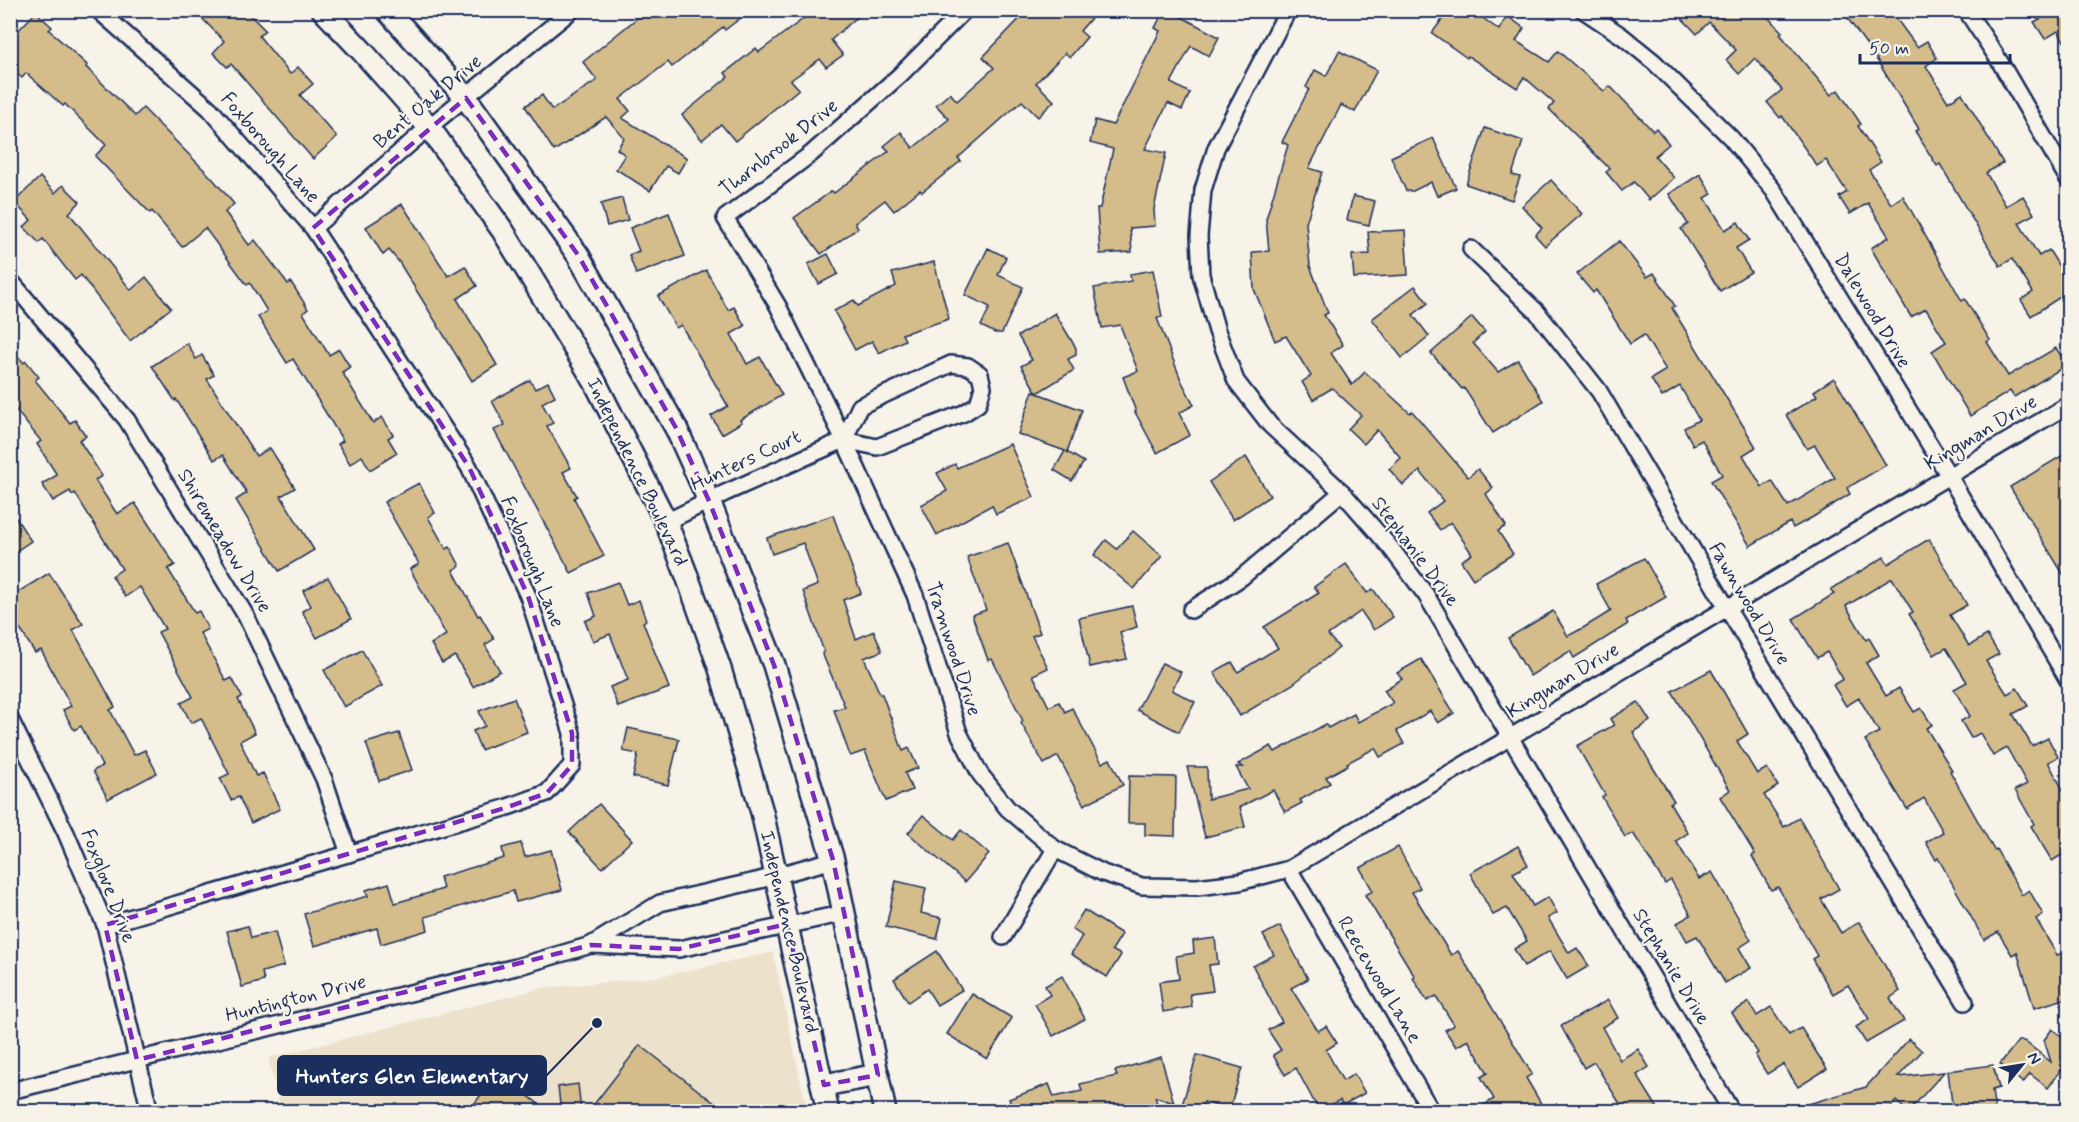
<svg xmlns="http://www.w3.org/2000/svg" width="2079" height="1122" font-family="Mynerve,sans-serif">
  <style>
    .built { fill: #ece2cc }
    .building { fill: #d4bc8b; stroke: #1b2f5e; stroke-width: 1.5 }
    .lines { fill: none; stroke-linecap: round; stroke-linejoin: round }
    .minor-casing { stroke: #1b2f5e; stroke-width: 20 }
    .secondary-casing { stroke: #1b2f5e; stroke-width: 26 }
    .minor { stroke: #f7f3e8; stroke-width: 15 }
    .secondary { stroke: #f7f3e8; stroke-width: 21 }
    .marked { fill: none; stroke: #7b2cbf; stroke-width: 4.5; stroke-dasharray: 12 8; stroke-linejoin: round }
    .labels { text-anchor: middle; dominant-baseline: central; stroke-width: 4.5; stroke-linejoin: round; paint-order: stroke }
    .street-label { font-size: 20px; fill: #1b2f5e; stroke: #f7f3e8 }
    .leader { fill: none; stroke: #1b2f5e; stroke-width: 2 }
    .callout-dot { fill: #1b2f5e; stroke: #f7f3e8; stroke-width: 2 }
    .callout { fill: #1b2f5e; stroke: #1b2f5e; stroke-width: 2 }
    .callout-label { font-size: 21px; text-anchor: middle; font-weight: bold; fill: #fff }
  </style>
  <rect width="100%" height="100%" fill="#f7f3e8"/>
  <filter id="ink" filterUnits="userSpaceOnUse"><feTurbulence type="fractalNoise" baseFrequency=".0167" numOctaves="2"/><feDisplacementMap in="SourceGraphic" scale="12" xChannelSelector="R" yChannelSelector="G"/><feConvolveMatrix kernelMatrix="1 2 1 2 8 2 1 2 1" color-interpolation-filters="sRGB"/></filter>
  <g filter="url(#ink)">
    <!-- built -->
    <polygon class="built" points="773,952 807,1111 281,1111 268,1058 543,988 657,977"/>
    <!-- building -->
    <g class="building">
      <polygon points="194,10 245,10 265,30 259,36 290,74 298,67 313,84 300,95 337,137 313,159 231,64 227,67 213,53 224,41"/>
      <polygon points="647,10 751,10 725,30 723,27 672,67 668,62 620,99 630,111 622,118 687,158 678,173 666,166 650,191 616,169 625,155 617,149 624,138 606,117 554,151 525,106 542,95 552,110 597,80 583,62"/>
      <polygon points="815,10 865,10 831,40 843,55 826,67 820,59 791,80 799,89 735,141 721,124 702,140 682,115 728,77 725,73 756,48 759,52"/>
      <polygon points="1028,10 1098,10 1080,31 1087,37 1070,57 1065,53 1036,83 1054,101 1038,117 1022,101 958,158 961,161 922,192 920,190 894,211 885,200 855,223 858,228 821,254 794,218 832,191 834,193 889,151 884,146 901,132 913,148 949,119 936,105 950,93 957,101 994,68 983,57"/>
      <polygon points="1164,10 1169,10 1219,37 1209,56 1191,46 1171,83 1190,93 1182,110 1168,103 1145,149 1166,153 1154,209 1155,226 1130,228 1132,252 1100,254 1097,208 1100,208 1113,149 1090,143 1095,120 1113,125 1160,31 1155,28"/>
      <polygon points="1449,10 1472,10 1499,30 1507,16 1524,28 1516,41 1549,62 1558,51 1604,91 1610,86 1653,131 1656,128 1669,144 1655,156 1674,178 1649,200 1634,182 1622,191 1606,172 1610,169 1549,109 1554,103 1524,77 1517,88 1468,56 1467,58 1432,33"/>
      <polygon points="1674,10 1761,10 1782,32 1780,34 1831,95 1838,90 1861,124 1858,126 1881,162 1869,170 1891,204 1903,196 1962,301 1965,299 1990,340 1987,342 2008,376 2056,348 2067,365 2014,397 2010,391 1970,416 1932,351 1946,342 1926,309 1911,317 1871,248 1889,237 1868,203 1850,214 1839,197 1847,192 1826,160 1817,166 1782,116 1780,118 1767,102 1782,90 1755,58 1739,74 1726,60 1736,50 1709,22 1697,34"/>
      <polygon points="1859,10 1890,10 1917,47 1927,41 1937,58 1926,66 1948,102 1962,93 2003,163 1986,173 2006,206 2023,196 2034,214 2019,223 2039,256 2049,250 2068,281 2068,292 2031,316 2021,300 2033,292 2012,259 2000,266 1940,164 1937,166 1915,131 1919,129 1874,55 1848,19"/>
      <polygon points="2038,10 2068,10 2068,48 2058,31 2045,39 2034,22 2042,18"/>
      <polygon points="36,12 52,27 49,30 87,65 86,67 135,116 143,108 212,178 234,204 225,212 249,245 255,240 288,284 291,282 308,309 303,313 329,355 339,349 350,367 342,372 373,423 382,417 393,435 388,438 397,453 370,470 362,456 350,464 338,444 343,441 293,359 287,363 258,317 267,311 250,283 247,285 205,228 182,247 152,211 150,213 95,156 106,145 65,104 63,106 26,73 22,78 10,67 10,39"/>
      <polygon points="1339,51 1377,70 1355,112 1341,105 1309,168 1322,172 1306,223 1310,266 1328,313 1324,315 1343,345 1331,353 1352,385 1365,372 1410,413 1412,411 1468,477 1478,469 1493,488 1486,494 1506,526 1498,531 1513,554 1473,579 1461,561 1472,554 1451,522 1440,530 1427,513 1443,501 1420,471 1403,485 1389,469 1401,458 1377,430 1364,444 1348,429 1361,415 1332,388 1313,400 1302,382 1311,376 1286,336 1275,341 1254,289 1252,252 1269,251 1266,219 1288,145 1282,142 1309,89 1306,87 1315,70 1326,76"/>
      <polygon points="1485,128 1523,141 1512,175 1520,177 1512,200 1466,184"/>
      <polygon points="1433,138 1456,188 1437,196 1431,182 1413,191 1406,191 1391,157"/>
      <polygon points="1700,174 1712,194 1705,198 1725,230 1738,222 1749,240 1736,248 1751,272 1720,291 1681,229 1688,224 1669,194"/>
      <polygon points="40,177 55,193 63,185 80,202 69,213 131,290 146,277 171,308 130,341 81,275 75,280 43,239 39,243 24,227 31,220 14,202"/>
      <polygon points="1551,180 1582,214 1545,246 1535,235 1542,228 1522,206"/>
      <polygon points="1353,196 1375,201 1369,225 1347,220"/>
      <polygon points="622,198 628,220 607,226 601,204"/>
      <polygon points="402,204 448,276 465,266 477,286 457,299 497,365 472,381 399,262 389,250 383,255 366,227"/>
      <polygon points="669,213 685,256 636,274 629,255 639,251 630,228"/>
      <polygon points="1405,230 1408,275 1354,278 1352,255 1370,254 1368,232"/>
      <polygon points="1619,241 1647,277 1654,273 1675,306 1672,308 1756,447 1743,455 1762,487 1772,481 1788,506 1835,478 1815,445 1807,449 1786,415 1817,396 1814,391 1834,378 1886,465 1847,488 1850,494 1813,517 1793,528 1790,522 1750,546 1711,481 1722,475 1702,440 1693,445 1684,428 1699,420 1680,386 1662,397 1651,379 1666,370 1644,335 1630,344 1596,290 1593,293 1577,274"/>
      <polygon points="988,248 1006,257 998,275 1023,287 1002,333 995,333 981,326 990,307 965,295"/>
      <polygon points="828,254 838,274 819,284 808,264"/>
      <polygon points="934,262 949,319 902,334 905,340 879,353 872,341 855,350 834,311 854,300 858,306 896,286 892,273"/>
      <polygon points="706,270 728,310 734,307 745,326 731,334 747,364 760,357 782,395 740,420 742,422 722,434 711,416 728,406 681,325 676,328 658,296"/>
      <polygon points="1153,270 1162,317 1157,318 1181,380 1194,405 1179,413 1190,435 1157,453 1135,412 1136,412 1123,377 1138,371 1120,325 1102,328 1094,288 1131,281 1130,274"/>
      <polygon points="1415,286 1428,303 1413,315 1429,336 1402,358 1372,319"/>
      <polygon points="1055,313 1076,348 1076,355 1068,359 1074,370 1037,393 1082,410 1067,452 1084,462 1072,481 1054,470 1065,451 1018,434 1033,391 1037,393 1021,366 1032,360 1018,336"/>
      <polygon points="1472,317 1485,332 1473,343 1498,372 1518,360 1543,401 1493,433 1464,388 1462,389 1431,353"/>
      <polygon points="187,343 196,359 202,355 214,375 207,379 256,456 270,448 295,488 281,496 314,550 279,571 236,500 247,493 223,455 214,460 176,399 175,401 152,366"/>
      <polygon points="10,347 24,363 26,361 39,377 35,380 70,423 75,420 86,436 79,440 102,476 95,480 117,514 135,503 175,565 168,569 195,613 199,611 208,629 200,633 226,681 232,678 242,697 238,699 255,733 240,741 256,776 263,773 280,809 251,823 239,797 231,800 220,778 229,774 201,718 191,723 181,703 193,697 158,632 165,629 140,587 125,597 112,576 122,569 75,493 72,495 70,491 53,501 42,484 57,475 37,444 41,441 10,403"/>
      <polygon points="530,380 535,389 548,382 555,396 542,403 553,423 547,426 571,468 563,472 577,496 574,498 604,556 571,573 494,430 505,425 492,401"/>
      <polygon points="1010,444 1034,497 996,514 992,505 937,535 921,505 947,491 937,473 955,464 957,468"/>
      <polygon points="2068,452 2068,582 2010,487"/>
      <polygon points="1246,457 1270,496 1233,520 1209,482"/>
      <polygon points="419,483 435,513 428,517 446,549 450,547 460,566 453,570 478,616 480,615 494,639 485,645 500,671 473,687 455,656 442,663 431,644 446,635 410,569 419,564 384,502"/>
      <polygon points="10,509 31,541 10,555"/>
      <polygon points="833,515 861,593 843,600 856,639 874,631 882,651 864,658 880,694 882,694 903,751 909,748 918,768 905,773 912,790 886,801 865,751 850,756 834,710 845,707 822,653 824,652 803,591 818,585 803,543 772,554 767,538"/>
      <polygon points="1133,531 1162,556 1134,589 1094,555 1106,540 1117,549"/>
      <polygon points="1929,539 1967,605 1950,615 1969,646 1987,635 1999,654 1986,661 2007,694 2017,688 2028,706 2013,714 2032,746 2048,738 2058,757 2048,762 2068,799 2068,851 2052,861 2031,826 2034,824 2015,790 2027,784 2007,748 1993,756 1980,733 1971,738 1961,721 1970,716 1954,689 1967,682 1946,648 1934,655 1909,614 1913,612 1892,578 1846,606 1866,640 1869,638 1879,655 1866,663 1886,696 1899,688 1914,712 1921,708 1932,725 1926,728 1952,770 1950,771 1994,850 1996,849 2022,895 2029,890 2043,914 2036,919 2057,955 2068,951 2068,998 2034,1008 2017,952 2012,955 1998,932 1984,940 1938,858 1936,860 1926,842 1943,832 1924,798 1907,809 1865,740 1879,732 1859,698 1846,706 1833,685 1843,679 1827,652 1817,658 1793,619 1834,594 1831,589 1884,557 1888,564"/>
      <polygon points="1008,543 1040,633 1032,636 1048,668 1033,675 1049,707 1059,702 1065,712 1072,708 1102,763 1110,759 1123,785 1084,805 1058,756 1044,764 1021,723 1023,721 992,659 988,660 972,615 986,610 967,557"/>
      <polygon points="1644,558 1666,597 1626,620 1628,624 1574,658 1570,651 1530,676 1508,638 1553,611 1568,636 1583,628 1611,611 1596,584"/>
      <polygon points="1346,564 1367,593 1373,589 1393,617 1374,630 1361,611 1328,635 1339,648 1293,684 1240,716 1214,672 1232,662 1238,672 1278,648 1264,627 1319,593 1314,587"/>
      <polygon points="49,573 83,624 73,630 115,707 110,710 134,755 145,750 157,773 108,799 93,771 102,766 81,726 74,730 63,710 71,706 41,650 35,653 10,613 10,597"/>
      <polygon points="328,577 351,619 317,638 302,611 311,606 303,591"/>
      <polygon points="618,582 627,605 639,600 646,620 643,622 669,688 618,707 610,687 628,680 610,634 593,641 585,621 596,616 588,593"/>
      <polygon points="1132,606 1137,627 1120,632 1127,659 1090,667 1079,618"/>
      <polygon points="362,650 382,686 344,707 324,670"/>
      <polygon points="1421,659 1454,713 1438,723 1430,711 1397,731 1404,744 1380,757 1375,748 1347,763 1348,765 1326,777 1330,783 1300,800 1302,803 1285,812 1273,790 1240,807 1245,827 1205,837 1187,767 1207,767 1208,799 1248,789 1236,767 1243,767 1238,764 1271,746 1275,752 1326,724 1328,728 1354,714 1358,722 1393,703 1384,690 1402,679 1397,673"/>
      <polygon points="1162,663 1181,672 1172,690 1195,702 1179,732 1137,710"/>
      <polygon points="1711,670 1748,734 1737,741 1757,774 1767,768 1778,786 1764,795 1784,827 1799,818 1839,889 1821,899 1841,933 1859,922 1900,991 1890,998 1904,1021 1866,1043 1856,1027 1869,1019 1848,985 1833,994 1812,959 1817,956 1778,887 1771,890 1752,856 1755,854 1720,797 1730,790 1672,691"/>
      <polygon points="514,698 527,732 481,750 473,731 485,726 479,711"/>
      <polygon points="1638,702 1650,721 1633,732 1652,766 1674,801 1670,803 1688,833 1676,841 1699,879 1712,872 1751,940 1739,948 1751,968 1725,983 1697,936 1687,941 1677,923 1691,915 1671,880 1665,884 1633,833 1625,837 1602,797 1605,795 1577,746 1614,725 1610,719"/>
      <polygon points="628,728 679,739 668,785 633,777 638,754 623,751"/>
      <polygon points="399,733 412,770 379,781 366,743"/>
      <polygon points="1129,776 1176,777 1175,836 1145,835 1145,823 1128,823"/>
      <polygon points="599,804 632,840 602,868 569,832"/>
      <polygon points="923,815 953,840 961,830 989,854 965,882 908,833"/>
      <polygon points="521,843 525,857 551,850 562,890 516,902 513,891 425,917 428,930 381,944 377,928 314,946 304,914 368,896 366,890 389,883 395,903 443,889 440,877 504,858 502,848"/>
      <polygon points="1518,846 1528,865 1513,873 1533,906 1548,897 1557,913 1548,918 1569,953 1577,948 1589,966 1567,979 1550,951 1524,966 1514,949 1527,941 1507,908 1493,915 1470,873"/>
      <polygon points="1398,847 1420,888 1412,892 1451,955 1458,951 1532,1074 1526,1078 1546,1112 1473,1112 1494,1099 1481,1077 1488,1073 1468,1040 1456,1047 1445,1030 1454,1025 1436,996 1427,1001 1413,978 1415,977 1365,895 1373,891 1360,868"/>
      <polygon points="896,881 926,888 921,913 942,918 937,939 886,927"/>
      <polygon points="1084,910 1122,934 1112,950 1121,955 1107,977 1071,954 1082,936 1072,929"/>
      <polygon points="248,926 251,938 275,932 284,966 262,972 264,981 242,987 227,931"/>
      <polygon points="1280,926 1308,979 1291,988 1318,1031 1326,1026 1337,1043 1326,1050 1343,1081 1354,1074 1365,1093 1343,1105 1340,1100 1319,1111 1296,1068 1285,1075 1273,1055 1281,1050 1268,1030 1282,1022 1253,966 1274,955 1263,935"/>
      <polygon points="1215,938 1218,964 1209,965 1213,991 1190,994 1192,1007 1163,1012 1159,982 1179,979 1176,956 1194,953 1193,941"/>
      <polygon points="937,951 962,990 937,1005 927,989 908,1002 894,979"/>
      <polygon points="1062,976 1085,1019 1053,1036 1035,1004 1050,995 1045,986"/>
      <polygon points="972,994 1012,1018 987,1059 947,1034"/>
      <polygon points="1608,1000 1618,1018 1602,1027 1620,1060 1638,1049 1649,1067 1637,1075 1660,1112 1625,1112 1594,1062 1584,1068 1561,1026"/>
      <polygon points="1749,1002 1757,1016 1771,1007 1789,1035 1801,1028 1827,1069 1798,1087 1783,1064 1767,1074 1755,1055 1758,1053 1732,1013"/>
      <polygon points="2052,1029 2068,1041 2068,1061 2048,1088 2030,1074 2023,1083 2000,1064 2018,1041 2024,1041 2051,1062 2044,1040"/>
      <polygon points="1909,1039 1922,1051 1898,1077 1944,1072 1908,1112 1896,1101 1887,1112 1798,1112 1798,1107 1866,1087"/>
      <polygon points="640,1045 726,1112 588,1112"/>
      <polygon points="1197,1055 1242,1068 1229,1110 1204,1102 1201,1111 1182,1105"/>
      <polygon points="1161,1057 1174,1103 1155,1097 1160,1112 1014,1112 1009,1099 1049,1084 1054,1097 1082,1091 1080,1084 1117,1076 1115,1071"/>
      <polygon points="508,1059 523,1071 513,1084 549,1112 468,1112"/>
      <polygon points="1993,1065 1999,1088 1992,1090 1995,1112 1953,1112 1948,1071"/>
      <polygon points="578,1084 581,1112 561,1112 558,1087"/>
    </g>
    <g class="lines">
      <!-- minor casing -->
      <g class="minor-casing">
        <g id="minor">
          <polyline points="98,10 210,109 313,228 469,467 528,596 572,733 572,765 547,793 505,808 105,925"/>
          <polyline points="965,10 900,75 811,154 725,218 778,306 844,440 915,595 959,733 980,774 1008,809 1055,849 1103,873 1142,886 1197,887 1239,882 1289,869 2068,405"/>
          <polyline points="1288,10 1216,148 1203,190 1199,236 1201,275 1217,331 1236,381 1270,425 1342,492 1390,547 1426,595 1732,1112"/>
          <polyline points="1583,10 1622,36 1654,62 1731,138 1774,191 1949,476 2068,680"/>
          <polyline points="1966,10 1997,57 2068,179"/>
          <polyline points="313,228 429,127 572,10"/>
          <polyline points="1471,249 1537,312 1599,391 1727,608 1965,1002"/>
          <polyline points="10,280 127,420 246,616 324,779 349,854"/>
          <polyline points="666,522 725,493 844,440 877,447 964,413 978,404 983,387 980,374 968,366 951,364 860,406 844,440"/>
          <polyline points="1191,610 1242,577 1342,492"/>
          <polyline points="10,719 66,833 105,925 150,1112"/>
          <polyline points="1289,869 1432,1112"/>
          <polyline points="1003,937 1055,849"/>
          <polyline points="591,945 679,949 845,913"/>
          <polyline points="10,1091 516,967 591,945 660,903 760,880 833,860"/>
        </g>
      </g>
      <!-- secondary casing -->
      <g class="secondary-casing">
        <g id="secondary">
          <polyline points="323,10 362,51 429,127 503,231 595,382 666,522 687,576 720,669 762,812 828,1112"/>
          <polyline points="387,10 466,98 578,255 676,428 709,501 774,665 833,860 885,1112"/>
          <polyline points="824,1085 878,1075"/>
        </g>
      </g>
      <!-- minor -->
      <use href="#minor" class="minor"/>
      <!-- secondary -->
      <use href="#secondary" class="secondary"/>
    </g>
  </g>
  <!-- marked area -->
  <path class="marked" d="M 466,98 L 578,255 L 676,428 L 709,501 L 774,665 L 833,860 L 878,1075 L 824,1085 L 787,924 L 679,949 L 591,945 L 137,1060 L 105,925 L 505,808 L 547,793 L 572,765 L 572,733 L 528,596 L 469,467 L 313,228 Z"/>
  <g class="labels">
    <!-- street labels -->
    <g class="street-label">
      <text transform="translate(428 102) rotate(-40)">Bent Oak Drive</text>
      <text transform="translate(270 148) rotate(49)">Foxborough Lane</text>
      <text transform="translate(779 148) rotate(-38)">Thornbrook Drive</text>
      <text transform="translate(1872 311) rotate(59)">Dalewood Drive</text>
      <text transform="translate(1981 433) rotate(-31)">Kingman Drive</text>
      <text transform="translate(746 461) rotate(-25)">Hunters Court</text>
      <text transform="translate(637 472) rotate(64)">Independence Boulevard</text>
      <text transform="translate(224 541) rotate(59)">Shiremeadow Drive</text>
      <text transform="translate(1415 552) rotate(53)">Stephanie Drive</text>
      <text transform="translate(532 562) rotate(68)">Foxborough Lane</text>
      <text transform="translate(1749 604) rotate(59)">Fawnwood Drive</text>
      <text transform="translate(953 649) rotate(72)">Tramwood Drive</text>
      <text transform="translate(1563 681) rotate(-31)">Kingman Drive</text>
      <text transform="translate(108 886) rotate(69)">Foxglove Drive</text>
      <text transform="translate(789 932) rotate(77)">Independence Boulevard</text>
      <text transform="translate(1671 967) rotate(59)">Stephanie Drive</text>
      <text transform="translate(1379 980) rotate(59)">Reecewood Lane</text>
      <text transform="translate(296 999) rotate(-14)">Huntington Drive</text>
    </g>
  </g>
  <!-- callouts -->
  <path class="leader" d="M597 1023L546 1076"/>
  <circle class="callout-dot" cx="597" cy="1023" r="6"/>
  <rect class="callout" x="278" y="1056" width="268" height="39" rx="6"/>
  <g class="callout-label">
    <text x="412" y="1083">Hunters Glen Elementary</text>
  </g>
  <!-- margin -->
  <rect width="2079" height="1122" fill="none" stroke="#f7f3e8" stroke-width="36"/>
  <rect x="18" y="18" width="2043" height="1086" fill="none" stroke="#1b2f5e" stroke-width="2" filter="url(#ink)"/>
  <!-- north arrow -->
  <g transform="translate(2022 1065) rotate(60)" stroke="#f7f3e8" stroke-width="4.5" paint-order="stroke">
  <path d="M0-4.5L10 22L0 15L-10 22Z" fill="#1b2f5e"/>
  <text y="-9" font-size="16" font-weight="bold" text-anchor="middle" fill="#1b2f5e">N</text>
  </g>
  <!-- scale -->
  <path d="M1860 54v9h150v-9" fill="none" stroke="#1b2f5e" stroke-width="3"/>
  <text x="1869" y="54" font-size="18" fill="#1b2f5e" stroke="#f7f3e8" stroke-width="4.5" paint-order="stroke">50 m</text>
</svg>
